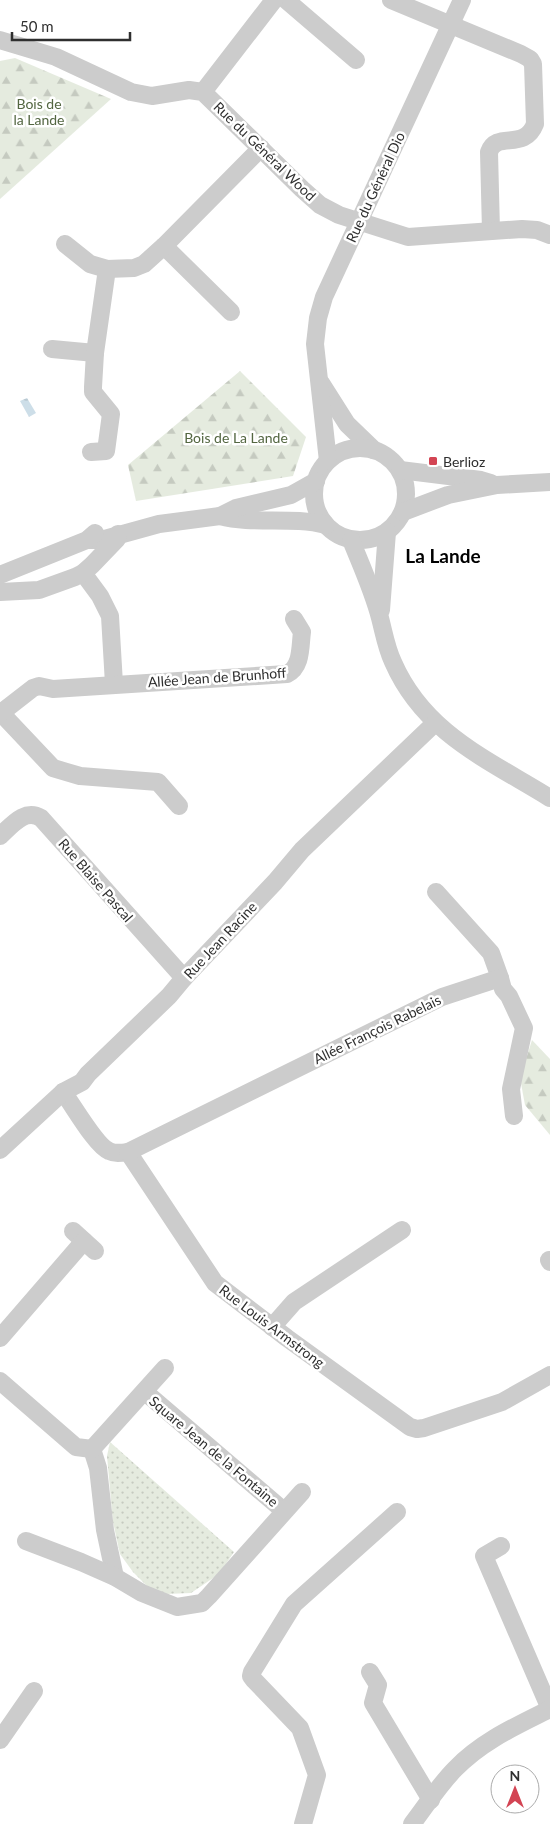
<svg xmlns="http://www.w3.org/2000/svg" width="550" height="1824" font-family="Lato,sans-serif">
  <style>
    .grass { fill: url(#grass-dots) }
    .forest { fill: url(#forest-firs) }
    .water { fill: url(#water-ripples) }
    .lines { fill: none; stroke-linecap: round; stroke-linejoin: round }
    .minor { stroke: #ccc; stroke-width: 18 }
    .poi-dot { fill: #d34453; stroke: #fff; stroke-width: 2 }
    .labels { text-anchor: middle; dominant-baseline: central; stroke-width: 5; stroke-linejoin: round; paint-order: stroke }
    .park-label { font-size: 14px; fill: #536641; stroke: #fff }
    .street-label { font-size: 14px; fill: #2f2f2f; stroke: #fff }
    .poi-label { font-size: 14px; fill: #2f2f2f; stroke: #fff; text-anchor: start }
    .district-label { font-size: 19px; font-weight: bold; fill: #000; stroke: #fff }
  </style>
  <defs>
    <pattern id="grass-dots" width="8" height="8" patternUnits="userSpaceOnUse" patternTransform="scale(1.25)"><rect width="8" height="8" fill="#e5ebdf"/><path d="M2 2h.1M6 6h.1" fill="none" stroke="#c5cac0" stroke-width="1.8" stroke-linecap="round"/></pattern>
    <pattern id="forest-firs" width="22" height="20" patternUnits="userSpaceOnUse" patternTransform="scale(1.25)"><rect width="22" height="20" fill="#e5ebdf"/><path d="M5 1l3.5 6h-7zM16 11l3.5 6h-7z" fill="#c5cac0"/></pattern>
    <pattern id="water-ripples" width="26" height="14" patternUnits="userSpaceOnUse" patternTransform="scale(1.25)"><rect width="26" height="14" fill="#cddee8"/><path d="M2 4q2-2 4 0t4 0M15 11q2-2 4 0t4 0" fill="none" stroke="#b0bfc7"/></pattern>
  </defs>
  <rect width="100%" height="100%" fill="#fff"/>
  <!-- grass -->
  <polygon class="grass" points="110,1442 234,1552 219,1574 191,1593 166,1594 148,1587 133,1572 120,1554 113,1522 107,1456"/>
  <!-- forest -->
  <g class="forest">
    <polygon points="15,58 111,99 0,199 0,61"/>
    <polygon points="240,371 306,437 293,476 136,501 128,465"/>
    <polygon points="532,1040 550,1059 550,1135 525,1105 520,1078"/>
  </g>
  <!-- water -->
  <polygon class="water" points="27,398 36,413 29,417 20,401"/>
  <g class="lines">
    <!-- minor -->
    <g class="minor">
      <polyline points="286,0 356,60"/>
      <path d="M 391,0 L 521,54 L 530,59 L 533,64 L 535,124 C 524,152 497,130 489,152 L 491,231"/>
      <polyline points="0,40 56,57 131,92 152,96 189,90 203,92 302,189 320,205 339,215 408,237 522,229 537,230 550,235"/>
      <polyline points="203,92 274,0"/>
      <polyline points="65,244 90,264 107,269"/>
      <polyline points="164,246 231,312"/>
      <polyline points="52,349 95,353"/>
      <polyline points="321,383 347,424 374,450"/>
      <circle cx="360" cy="494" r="46"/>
      <polyline points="91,452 106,451 111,414 93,392 93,387 95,353 107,269 134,268 144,264 164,246 261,148"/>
      <polyline points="328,461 315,344 318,318 324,297 462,0"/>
      <polyline points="400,470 481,480 491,483"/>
      <polyline points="403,512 448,495 497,485 550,482"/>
      <path d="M 220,516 C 254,525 291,516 326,525"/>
      <polyline points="87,540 101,540 159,524 220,516 236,508 291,495 316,481"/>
      <path d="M 351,540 C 361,565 373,591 380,618 C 384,633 386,647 393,662 C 424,733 487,759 550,798"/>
      <polyline points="83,573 100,596 110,616 114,684"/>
      <polyline points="0,575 87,540 95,533"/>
      <polyline points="0,592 39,590 75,577 83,573 92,565 117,539 118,534"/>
      <polyline points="381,610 387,532"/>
      <polyline points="0,712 53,768 80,776 158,782 179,806"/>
      <path d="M 1,713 L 33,688 L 39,686 L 53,689 L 287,674 C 302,667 300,646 302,632 L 294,619"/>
      <path d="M 0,836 C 12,825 25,808 41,818 L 184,978"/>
      <polyline points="436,892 491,953 500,978"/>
      <path d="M 63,1092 C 73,1105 96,1146 109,1151 C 115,1154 121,1153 128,1152 L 215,1283 L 287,1338 L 410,1427 L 417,1429 L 424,1428 L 502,1402 L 550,1375"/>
      <polyline points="0,1150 63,1092 82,1082 88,1074 169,996 184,978 275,882 302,850 435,723"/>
      <polyline points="128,1152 442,997 500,978 503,989 509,996 524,1028 511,1089 514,1116"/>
      <polyline points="73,1231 95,1251"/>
      <polyline points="549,1260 550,1262"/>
      <polyline points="272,1327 294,1302 402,1230"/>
      <polyline points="0,1338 84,1241"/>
      <polyline points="0,1381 76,1447 92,1449"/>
      <polyline points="145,1392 284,1511"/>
      <polyline points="92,1449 98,1468 105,1530 115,1577"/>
      <polyline points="92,1449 165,1368"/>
      <polyline points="26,1541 81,1562 115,1577 142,1593 177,1607 202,1603 209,1596 302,1492"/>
      <polyline points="501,1546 484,1556 550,1709"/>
      <polyline points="370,1672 378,1685 373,1703 431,1800"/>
      <polyline points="0,1740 34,1691"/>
      <polyline points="303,1824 317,1775 300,1728 254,1680 251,1676 252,1672 294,1604 397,1512"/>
      <path d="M 412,1824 C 426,1806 439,1785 455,1769 C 482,1741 516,1726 550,1709"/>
    </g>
  </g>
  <!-- markers -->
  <rect class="poi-dot" x="428" y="456" width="10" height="10" rx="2.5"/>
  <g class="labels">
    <!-- park labels -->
    <g class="park-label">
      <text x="39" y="103">Bois de<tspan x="39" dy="16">la Lande</tspan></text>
      <text x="236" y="437">Bois de La Lande</text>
    </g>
    <!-- street labels -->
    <g class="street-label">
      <text transform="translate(265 151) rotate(44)">Rue du Général Wood</text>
      <text transform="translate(375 187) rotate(-65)">Rue du Général Dio</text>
      <text transform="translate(217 677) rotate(-4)">Allée Jean de Brunhoff</text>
      <text transform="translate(96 880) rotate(49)">Rue Blaise Pascal</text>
      <text transform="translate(220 940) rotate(-47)">Rue Jean Racine</text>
      <text transform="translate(377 1029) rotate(-26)">Allée François Rabelais</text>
      <text transform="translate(272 1326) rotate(37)">Rue Louis Armstrong</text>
      <text transform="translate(214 1451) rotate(40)">Square Jean de la Fontaine</text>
    </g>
    <!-- poi labels -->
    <g class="poi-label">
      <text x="443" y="461">Berlioz</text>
    </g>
    <!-- district labels -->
    <g class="district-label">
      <text x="443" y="555">La Lande</text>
    </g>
  </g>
  <!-- north arrow -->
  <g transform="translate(515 1789)"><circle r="24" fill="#ffffff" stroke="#acacac"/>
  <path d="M0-4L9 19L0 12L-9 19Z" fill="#d34453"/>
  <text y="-8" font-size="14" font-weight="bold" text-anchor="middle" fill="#2f2f2f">N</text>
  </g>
  <!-- scale -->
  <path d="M12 32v8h118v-8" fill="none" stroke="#2f2f2f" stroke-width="2.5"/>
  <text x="20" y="32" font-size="15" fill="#2f2f2f" stroke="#ffffff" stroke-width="4" paint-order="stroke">50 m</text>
</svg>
